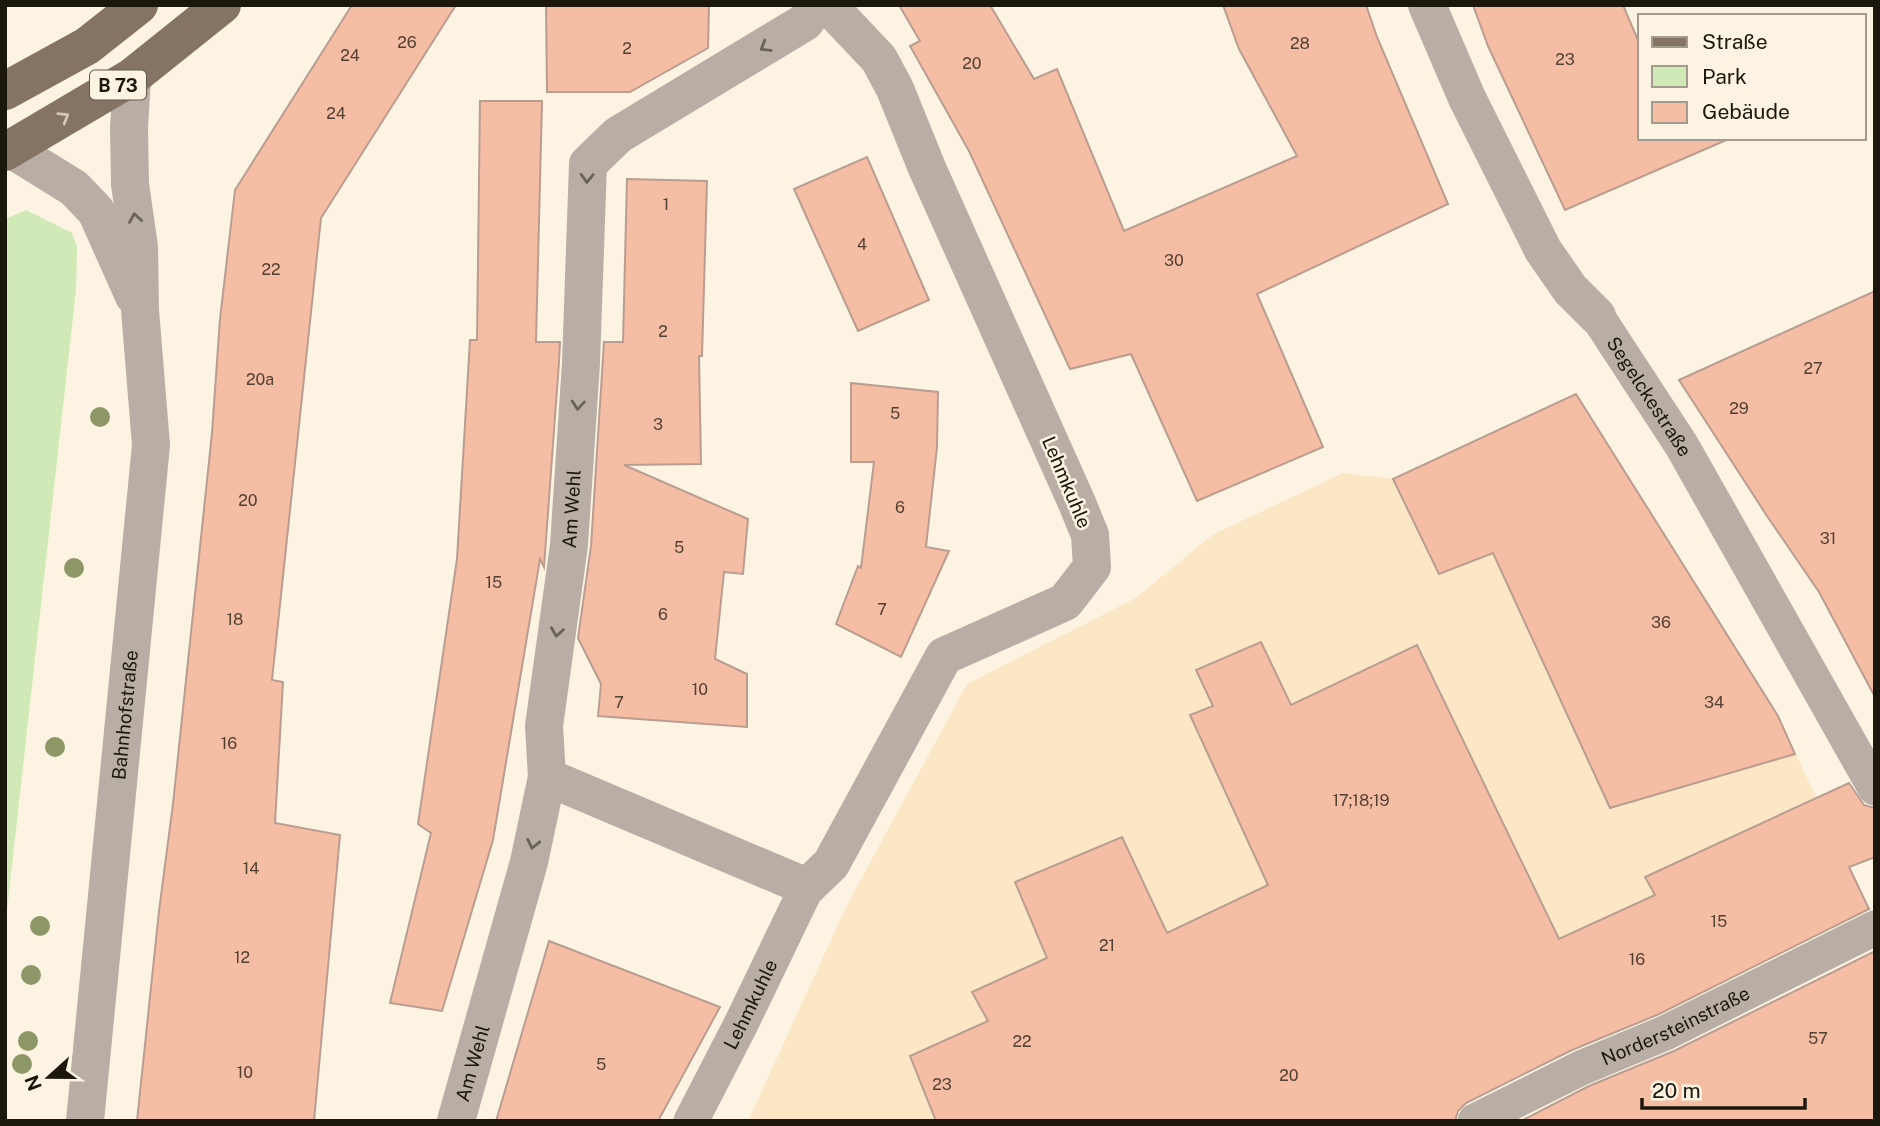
<svg xmlns="http://www.w3.org/2000/svg" width="1880" height="1126" font-family="'Public Sans',sans-serif">
  <style>
    .built { fill: #fbe7c6 }
    .green { fill: #d1e9b6 }
    .building { fill: #f6bda5; stroke: #ba9d91; stroke-width: 2 }
    .lines { fill: none; stroke-linecap: round; stroke-linejoin: round }
    .pedestrian { stroke: #b8aea5; stroke-width: 35 }
    .minor { stroke: #b8aea5; stroke-width: 38 }
    .primary { stroke: #857364; stroke-width: 38 }
    .tree { fill: #8d9767 }
    .oneway { stroke: #6a6259 }
    .oneway2 { stroke: #d3c6b7 }
    .labels { text-anchor: middle; dominant-baseline: central; stroke-width: 5; stroke-linejoin: round; paint-order: stroke }
    .number-label { font-size: 16px; fill: #524033 }
    .shield { fill: #fdf3e3; stroke: #60594d; stroke-width: 2 }
    .shield-label { font-size: 18px; font-weight: bold; fill: #1c170d }
    .street-label { font-size: 19px; fill: #1c170d; stroke: #fdf3e3 }
  </style>
  <rect width="100%" height="100%" fill="#fdf3e3"/>
  <!-- built -->
  <polygon class="built" points="1576,394 1778,716 1868,908 1381,1121 748,1121 846,907 967,684 1134,599 1214,534 1343,473 1393,479"/>
  <!-- green -->
  <polygon class="green" points="26,210 72,233 77,247 76,290 5,929 5,219"/>
  <!-- building -->
  <g class="building">
    <polygon points="352,5 456,5 321,218 272,680 283,682 275,823 340,835 314,1121 137,1121 159,911 173,804 212,433 220,319 235,190"/>
    <polygon points="546,5 709,5 708,48 630,92 547,92"/>
    <polygon points="899,5 990,5 1034,79 1057,69 1124,231 1297,156 1239,49 1223,5 1366,5 1377,37 1448,204 1257,294 1323,447 1197,501 1131,354 1070,369 969,151 910,46 920,41"/>
    <polygon points="1473,5 1623,5 1640,45 1640,138 1731,138 1565,210 1488,46"/>
    <polygon points="480,101 542,101 536,342 560,342 559,362 544,567 540,559 493,840 442,1011 390,1003 431,833 418,824 457,559 470,340 477,340"/>
    <polygon points="867,157 929,300 858,331 794,189"/>
    <polygon points="627,179 707,181 702,356 699,356 701,464 624,465 748,519 743,574 724,572 715,659 747,674 747,727 598,716 601,684 578,638 591,546 604,342 623,342"/>
    <polygon points="1875,291 1875,697 1819,592 1767,516 1679,380"/>
    <polygon points="851,383 938,392 937,447 926,547 949,551 901,657 836,624 858,566 861,568 874,462 851,462"/>
    <polygon points="1576,394 1778,716 1795,754 1610,808 1493,553 1439,574 1393,479"/>
    <polygon points="1261,642 1291,705 1417,645 1559,939 1655,895 1645,877 1849,783 1864,805 1875,808 1875,857 1849,867 1869,909 1657,1015 1572,1050 1466,1103 1458,1111 1455,1121 936,1121 910,1056 988,1021 972,992 1047,958 1015,882 1122,837 1167,933 1268,885 1190,715 1213,706 1196,670"/>
    <polygon points="549,941 720,1007 658,1121 496,1121"/>
    <polygon points="1875,951 1875,1121 1521,1121 1589,1086 1674,1051"/>
  </g>
  <g class="lines">
    <!-- pedestrian -->
    <g class="pedestrian">
      <path id="s1" d="M 1597,316 L 1682,446 L 1875,788"/>
      <path id="s2" d="M 691,1121 L 741,1024 L 807,887"/>
      <path id="s3" d="M 1475,1121 L 1581,1068 L 1665,1033 L 1875,928"/>
    </g>
    <!-- minor -->
    <g class="minor">
      <polyline points="1427,5 1467,98 1543,250 1570,289 1597,316"/>
      <polyline points="11,149 74,188 96,211 134,296"/>
      <polyline points="547,777 807,887 831,864 944,656 1065,602 1092,567 1090,535 1077,503 927,168 895,89 879,59 828,5"/>
      <path id="s4" d="M 85,1121 L 151,445 L 140,310 L 139,247 L 130,184 L 129,128 L 132,77"/>
      <path id="s5" d="M 456,1121 L 529,862 L 547,777 L 544,726 L 569,545 L 581,363 L 588,164 L 618,135 L 805,22 L 817,5"/>
    </g>
    <!-- primary -->
    <g class="primary">
      <polyline points="5,91 87,46 139,5"/>
      <polyline points="5,152 132,77 222,5"/>
    </g>
  </g>
  <!-- trees -->
  <g class="tree">
    <circle cx="100" cy="417" r="10"/>
    <circle cx="74" cy="568" r="10"/>
    <circle cx="55" cy="747" r="10"/>
    <circle cx="40" cy="926" r="10"/>
    <circle cx="31" cy="975" r="10"/>
    <circle cx="28" cy="1041" r="10"/>
    <circle cx="22" cy="1064" r="10"/>
  </g>
  <!-- one-way arrows -->
  <defs><path id="oneway-chevron" d="M-2-3.5L2.5 0L-2 3.5" fill="none" stroke-width="1.6" stroke-linecap="round" stroke-linejoin="round" transform="scale(1.75)"/></defs>
  <g class="oneway">
    <use href="#oneway-chevron" transform="translate(765 47) rotate(149)"/>
    <use href="#oneway-chevron" transform="translate(587 178) rotate(92)"/>
    <use href="#oneway-chevron" transform="translate(135 218) rotate(-99)"/>
    <use href="#oneway-chevron" transform="translate(578 405) rotate(94)"/>
    <use href="#oneway-chevron" transform="translate(557 632) rotate(98)"/>
    <use href="#oneway-chevron" transform="translate(533 844) rotate(102)"/>
  </g>
  <use class="oneway2" href="#oneway-chevron" transform="translate(64 117) rotate(-31)"/>
  <g class="labels">
    <!-- number labels -->
    <g class="number-label">
      <text x="407" y="42">26</text>
      <text x="1300" y="43">28</text>
      <text x="627" y="48">2</text>
      <text x="350" y="55">24</text>
      <text x="1565" y="59">23</text>
      <text x="972" y="63">20</text>
      <text x="336" y="113">24</text>
      <text x="666" y="204">1</text>
      <text x="862" y="244">4</text>
      <text x="1174" y="260">30</text>
      <text x="271" y="269">22</text>
      <text x="663" y="331">2</text>
      <text x="1813" y="368">27</text>
      <text x="260" y="379">20a</text>
      <text x="1739" y="408">29</text>
      <text x="895" y="413">5</text>
      <text x="658" y="424">3</text>
      <text x="248" y="500">20</text>
      <text x="900" y="507">6</text>
      <text x="1828" y="538">31</text>
      <text x="679" y="547">5</text>
      <text x="494" y="582">15</text>
      <text x="882" y="609">7</text>
      <text x="663" y="614">6</text>
      <text x="235" y="619">18</text>
      <text x="1661" y="622">36</text>
      <text x="700" y="689">10</text>
      <text x="619" y="702">7</text>
      <text x="1714" y="702">34</text>
      <text x="229" y="743">16</text>
      <text x="1361" y="800">17;18;19</text>
      <text x="251" y="868">14</text>
      <text x="1719" y="921">15</text>
      <text x="1107" y="945">21</text>
      <text x="242" y="957">12</text>
      <text x="1637" y="959">16</text>
      <text x="1818" y="1038">57</text>
      <text x="1022" y="1041">22</text>
      <text x="601" y="1064">5</text>
      <text x="245" y="1072">10</text>
      <text x="1289" y="1075">20</text>
      <text x="942" y="1084">23</text>
    </g>
    <!-- shield labels -->
    <rect class="shield" x="90" y="70.5" width="56" height="29" rx="5"/>
    <g class="shield-label">
      <text x="118" y="85">B 73</text>
    </g>
    <!-- street labels -->
    <g class="street-label">
      <text stroke="none"><textPath href="#s1" startOffset="96">Segelckestraße</textPath></text>
      <text transform="translate(1067 482) rotate(67)">Lehmkuhle</text>
      <text stroke="none"><textPath href="#s5" startOffset="626">Am Wehl</textPath></text>
      <text stroke="none"><textPath href="#s4" startOffset="408">Bahnhofstraße</textPath></text>
      <text stroke="none"><textPath href="#s2" startOffset="131">Lehmkuhle</textPath></text>
      <text stroke="none"><textPath href="#s3" startOffset="222">Nordersteinstraße</textPath></text>
      <text stroke="none"><textPath href="#s5" startOffset="60">Am Wehl</textPath></text>
    </g>
  </g>
  <!-- border -->
  <rect width="1880" height="1126" fill="none" stroke="#1c170d" stroke-width="14"/>
  <!-- legend -->
  <rect x="1638" y="14" width="228" height="126" fill="#fdf3e3" stroke="#a39b8d" stroke-width="2"/>
  <rect x="1652" y="37" width="35" height="10" fill="#857364" stroke="#a39b8d" stroke-width="2"/>
  <text x="1702" y="49" font-size="21" fill="#1c170d">Straße</text>
  <rect x="1652" y="66" width="35" height="21" fill="#d1e9b6" stroke="#a39b8d" stroke-width="2"/>
  <text x="1702" y="84" font-size="21" fill="#1c170d">Park</text>
  <rect x="1652" y="102" width="35" height="21" fill="#f6bda5" stroke="#a39b8d" stroke-width="2"/>
  <text x="1702" y="119" font-size="21" fill="#1c170d">Gebäude</text>
  <!-- north arrow -->
  <g transform="translate(49 1077) rotate(249)" stroke="#fdf3e3" stroke-width="5" paint-order="stroke">
  <path d="M0-5L12 26L0 18L-12 26Z" fill="#1c170d"/>
  <text y="-10" font-size="19" font-weight="bold" text-anchor="middle" fill="#1c170d">N</text>
  </g>
  <!-- scale -->
  <path d="M1642 1098v10h163v-10" fill="none" stroke="#1c170d" stroke-width="3.5"/>
  <text x="1652" y="1098" font-size="21" fill="#1c170d" stroke="#fdf3e3" stroke-width="5" paint-order="stroke">20 m</text>
</svg>
